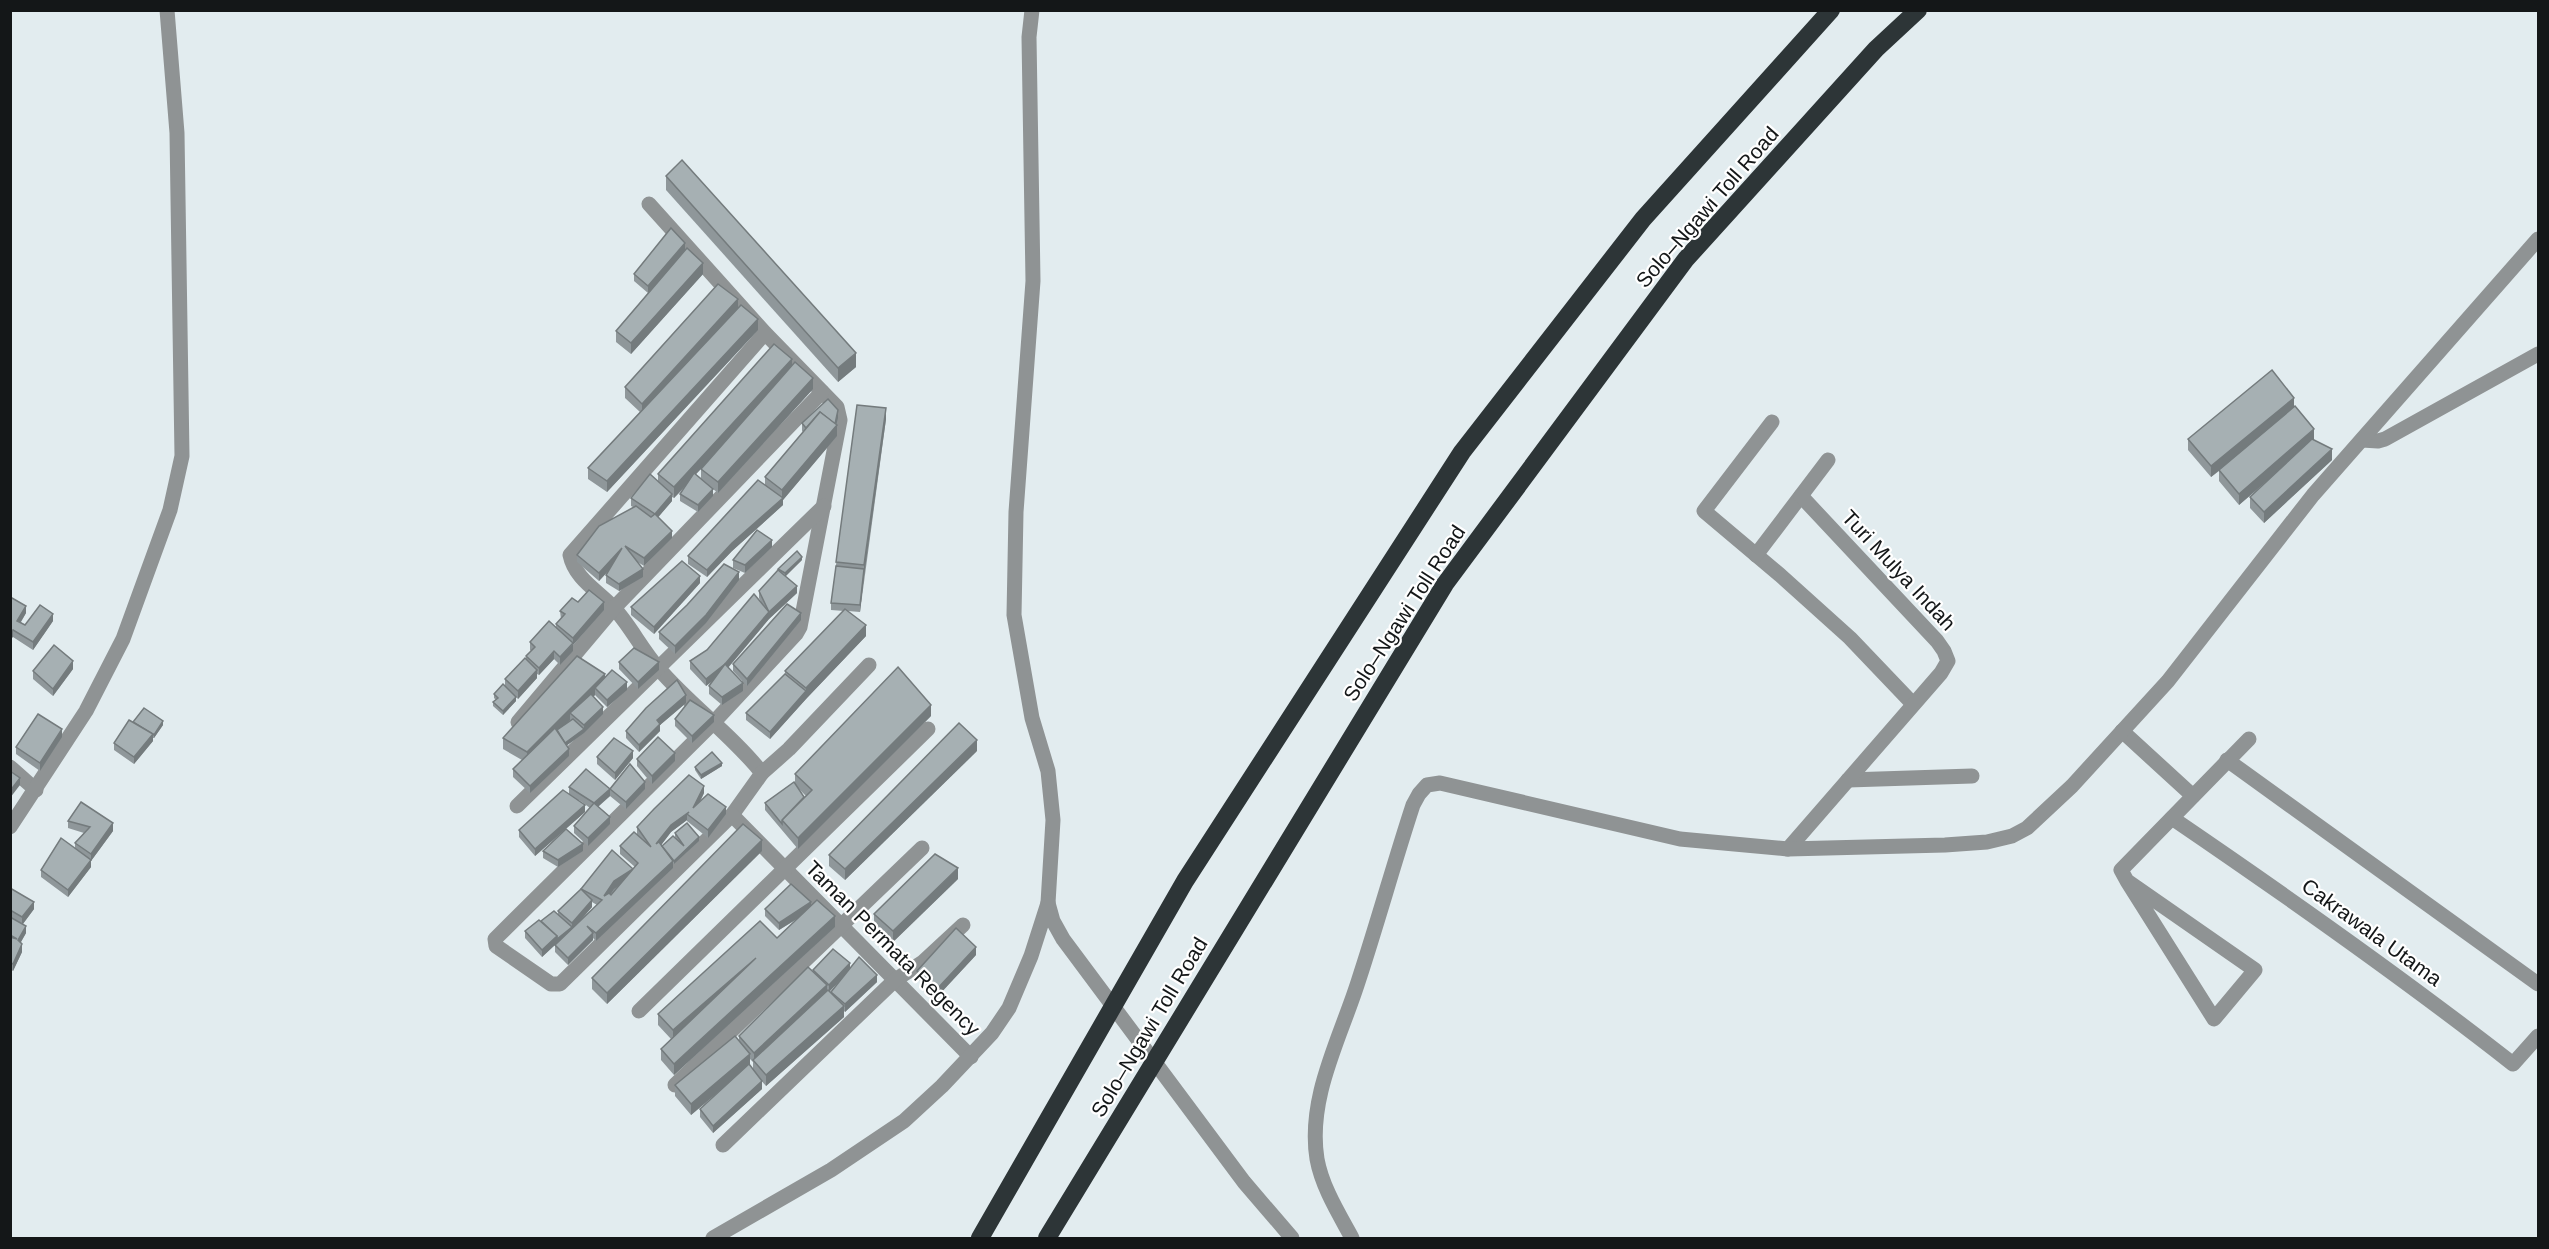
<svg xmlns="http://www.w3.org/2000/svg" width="2549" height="1249" font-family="Arial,sans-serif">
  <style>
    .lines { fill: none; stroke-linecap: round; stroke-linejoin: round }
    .minor { stroke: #8f9394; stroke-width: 15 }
    .tertiary { stroke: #8f9394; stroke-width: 15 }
    .motorway { stroke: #2d3537; stroke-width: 18 }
    .wall { fill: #8f979a; fill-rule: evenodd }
    .shaded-wall { fill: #747b7d }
    .building { fill: #a6b0b3; stroke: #747b7d; stroke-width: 1.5; fill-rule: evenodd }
    .labels { text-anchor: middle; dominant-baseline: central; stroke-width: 4.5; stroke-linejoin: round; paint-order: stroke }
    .street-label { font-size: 21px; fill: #141718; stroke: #fff }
  </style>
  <rect width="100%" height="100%" fill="#e2ecef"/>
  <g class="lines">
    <!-- minor -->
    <g class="minor">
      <polyline points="1032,10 1029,37 1033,281 1016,512 1014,615 1032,718 1048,771 1053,820 1048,903"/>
      <path d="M 649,204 L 765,333 L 837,407 L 840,420 L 800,627 L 796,634 L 714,722 L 495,939 L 496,946 L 551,984 L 560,984 L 732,815 L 762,773 C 732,735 691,706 659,669 C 642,650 630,625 613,607 C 597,590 575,579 570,555 L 765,333"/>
      <polyline points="1772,422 1704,511 1780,575 1850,638 1913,704"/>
      <polyline points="2362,440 2378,441 2385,439 2538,354"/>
      <polyline points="1756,555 1828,460"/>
      <polyline points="518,722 614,608 822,392"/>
      <polyline points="2122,731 2193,796"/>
      <polyline points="2227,760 2538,984"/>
      <polyline points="10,767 36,790"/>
      <polyline points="762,773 789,749 869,665"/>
      <polyline points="1848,780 1972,776"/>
      <polyline points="517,806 824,506"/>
      <polyline points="732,815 971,1057"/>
      <path d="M 2172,818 C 2288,897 2402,977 2513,1064 L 2538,1036"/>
      <polyline points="1788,849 1941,673 1948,661 1944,651 1937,641 1801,496"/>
      <polyline points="2127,881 2255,970 2214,1019 2127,881 2121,870 2249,739"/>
      <polyline points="639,1011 928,729"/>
      <polyline points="675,1085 922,848"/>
      <polyline points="723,1145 895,980 923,962 963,925"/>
      <polyline points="713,1238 831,1170 904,1121 942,1086 992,1033 1009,1008 1031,956 1048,903 1053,921 1063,939 1244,1182 1292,1238"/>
    </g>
    <!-- tertiary -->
    <g class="tertiary">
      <polyline points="10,827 86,711 123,639 170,510 182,456 177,133 167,10"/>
      <path d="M 1352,1238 C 1339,1214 1322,1187 1317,1159 C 1307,1097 1341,1037 1359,979 C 1378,921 1394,863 1413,805 L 1419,794 L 1427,785 L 1440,783 L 1680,839 L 1788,849 L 1945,845 L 1987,842 L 2012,836 L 2027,828 L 2072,786 L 2168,681 L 2313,495 L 2538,239"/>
    </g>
    <!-- motorway -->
    <g class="motorway">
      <polyline points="980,1238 1185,881 1462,452 1643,219 1831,10"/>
      <polyline points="1047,1238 1445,584 1686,259 1876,49 1918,10"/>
    </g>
  </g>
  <!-- wall -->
  <g class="wall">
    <polygon points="666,176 856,367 838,382 666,190"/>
    <polygon points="685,250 703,274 631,354 616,342 616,331 648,293 634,281 634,274"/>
    <polygon points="738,308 758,330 607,492 588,479 588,468 640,412 625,398 625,387"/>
    <path d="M 792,366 L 813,389 L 718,493 L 713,489 L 713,496 L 698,512 L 680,501 L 680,494 L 685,487 L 674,498 L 672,497 L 672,501 L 658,517 L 672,538 L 644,566 L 636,561 L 643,577 L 619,591 L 606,583 L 606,575 L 610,569 L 599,581 L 577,562 L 577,555 L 633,507 L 631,506 L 631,498 L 658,481 L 658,474 ZM 701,469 L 701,478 L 696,474 Z"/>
    <polygon points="857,405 886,419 860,612 848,611 866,636 806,699 770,739 746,720 746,713 785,674 785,671 844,611 831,610 831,603"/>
    <polygon points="2294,406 2314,440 2332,460 2264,523 2250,508 2250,497 2267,481 2239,505 2219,481 2219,471 2211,477 2188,450 2188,439"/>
    <polygon points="838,418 837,425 837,436 783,500 783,505 732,551 707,577 688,564 688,556 765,485 765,477 803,432 802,431 802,423"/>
    <polygon points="772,547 745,573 733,568 733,560"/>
    <polygon points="802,560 785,576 797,593 769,619 728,668 743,691 722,705 709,694 709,686 714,680 706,686 690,669 690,661 707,650 761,602 759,598 759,591 778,570"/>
    <polygon points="739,580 706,623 675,654 659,639 659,632"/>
    <polygon points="700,583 654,634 631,615 631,607"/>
    <polygon points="10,599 26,613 21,622 25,625 53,621 33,650 13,637"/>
    <polygon points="578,602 604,610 573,645 573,651 560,665 554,659 539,675 537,674 537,678 518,699 516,697 516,701 503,715 493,706 493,702 496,700 494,698 494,694 505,686 505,679 526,659 526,656 531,651 530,650 530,642 556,627 556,624 561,619 560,611"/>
    <polygon points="801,620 747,686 733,671 733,664"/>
    <polygon points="619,662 659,670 638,689 619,669"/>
    <polygon points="73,669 53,696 33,679 33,671"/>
    <polygon points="605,677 627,690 607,707 595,695 593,697 603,714 584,733 566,746 569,756 530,793 513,777 513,769 522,760 503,749 503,738"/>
    <polygon points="686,703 660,725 660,731 639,752 626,738 626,731"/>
    <path d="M 931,716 L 798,849 L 765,810 L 765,803 L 795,784 L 795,774 ZM 798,788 L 806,796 L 804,797 Z"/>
    <polygon points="675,719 714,722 692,743 675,726"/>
    <polygon points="133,723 163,725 154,738 153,738 153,741 134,764 114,750 114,743"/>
    <polygon points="62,737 40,771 16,754 16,747"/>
    <polygon points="977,751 845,880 829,866 829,855"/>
    <polygon points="597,757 633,758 615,780 597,764"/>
    <polygon points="637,759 675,761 652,784 637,766"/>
    <polygon points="722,766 701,779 695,770 695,767"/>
    <polygon points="569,787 610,789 645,789 626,809 610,796 598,807 610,824 588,846 574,833 574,826 590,808 579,800 585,812 535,856 519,837 519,830 569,794"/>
    <path d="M 704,793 L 700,802 L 726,814 L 708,838 L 687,821 L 687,820 L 671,832 L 661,845 L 662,847 L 676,839 L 675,837 L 675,833 L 699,841 L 674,864 L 673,863 L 673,868 L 596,941 L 593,938 L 593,940 L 568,965 L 555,952 L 555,945 L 542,957 L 525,938 L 525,931 L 541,921 L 558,915 L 558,911 L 581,889 L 633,869 L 635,867 L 620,854 L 620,846 L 637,834 L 637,827 ZM 592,902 L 597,905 L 580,921 L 592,907 Z"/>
    <polygon points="68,821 113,831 91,861 91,867 68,897 41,877 41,870 75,848 75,843 84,833 68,828"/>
    <polygon points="543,851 583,851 558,867 543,858"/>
    <polygon points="762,851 607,1004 592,989 592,978"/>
    <polygon points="958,879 893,942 874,925 874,914"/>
    <polygon points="10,888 34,909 23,924 26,933 21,942 22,952 13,971 10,969"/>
    <polygon points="811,906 835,927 674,1075 661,1060 661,1049 671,1039 658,1025 658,1014 777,938 797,919 779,930 765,916 765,909"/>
    <polygon points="976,955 937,997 917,978 917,971"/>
    <path d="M 850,968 L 877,982 L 845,1012 L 844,1011 L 844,1017 L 766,1086 L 758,1077 L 762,1089 L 713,1133 L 700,1117 L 700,1109 L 728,1084 L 691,1115 L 675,1096 L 675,1085 L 739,1042 L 739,1036 L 813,972 L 813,970 ZM 840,980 L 831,992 L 831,994 L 829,992 ZM 750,1059 L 753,1062 L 753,1070 L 749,1065 Z"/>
  </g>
  <!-- shaded-wall -->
  <g class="shaded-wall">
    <polygon points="685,243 685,250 648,294 648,286"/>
    <polygon points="703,263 703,274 631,354 631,343"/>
    <polygon points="738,299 738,310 642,415 642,404"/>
    <polygon points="758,319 758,330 607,492 607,481"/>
    <polygon points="856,353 856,367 838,382 838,368"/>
    <polygon points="792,359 792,370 674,498 674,487"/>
    <polygon points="813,378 813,389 718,493 718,482"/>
    <polygon points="2294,398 2294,409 2211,477 2211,466"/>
    <polygon points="886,408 886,419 864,576 864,565"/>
    <polygon points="838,410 838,418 836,426 837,425 837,436 783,500 783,505 732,551 707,577 707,570 732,543 782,499 782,490"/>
    <polygon points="2314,429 2314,440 2239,505 2239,494"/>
    <polygon points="2332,449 2332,460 2264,523 2264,512"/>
    <polygon points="713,489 713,496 698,512 698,505"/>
    <polygon points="672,494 672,501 655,521 655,514"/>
    <polygon points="672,531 672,538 644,566 644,558"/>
    <polygon points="772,540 772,547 745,573 745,565"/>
    <polygon points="622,548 622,556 599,581 599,573"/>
    <polygon points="802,557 802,560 785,577 785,573"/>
    <polygon points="643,569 643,577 619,591 619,584"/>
    <polygon points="864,569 864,576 860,612 860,605"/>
    <polygon points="739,572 739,580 706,623 675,654 675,646"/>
    <polygon points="700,576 700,583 654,634 654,627"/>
    <polygon points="797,586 797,593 769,619 769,612"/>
    <polygon points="604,602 604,610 573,645 573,651 560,665 560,657 573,644 573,638"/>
    <polygon points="26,606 26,613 17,628 17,621"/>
    <polygon points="769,612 769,619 725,671 706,686 706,679"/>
    <polygon points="801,613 801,620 747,686 747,679"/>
    <polygon points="53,614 53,621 33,650 33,642"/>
    <polygon points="866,625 866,636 806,699 770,739 770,732 806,691 806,688"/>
    <polygon points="13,630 13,637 10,640 10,632"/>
    <polygon points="554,651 554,659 539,675 539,668"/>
    <polygon points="73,661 73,669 53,696 53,689"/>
    <polygon points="659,662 659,670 638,689 638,682"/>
    <polygon points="537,670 537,678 518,699 518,691"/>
    <polygon points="605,674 605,685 595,688 595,695 574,716 570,713 570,720 527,763 527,752"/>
    <polygon points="627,682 627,690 607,707 607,700"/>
    <polygon points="743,683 743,691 722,705 722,697"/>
    <polygon points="686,695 686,703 660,725 660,731 639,752 639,745 657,720"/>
    <polygon points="516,697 516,701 503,715 503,711"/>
    <polygon points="931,705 931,716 798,849 798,838"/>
    <polygon points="603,707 603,714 584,733 563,748 563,744 584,729 584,725"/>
    <polygon points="714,715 714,722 692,743 692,736"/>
    <polygon points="163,721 163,725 154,738 154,735"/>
    <polygon points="62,729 62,737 40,771 40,763"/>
    <polygon points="153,734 153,741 134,764 134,757"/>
    <polygon points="977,740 977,751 845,880 845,869"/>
    <polygon points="569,749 569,756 530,793 530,786"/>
    <polygon points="633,751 633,758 615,780 615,773"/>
    <polygon points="675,753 675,761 652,784 652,776"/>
    <polygon points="722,763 722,766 701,779 701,775"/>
    <polygon points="20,778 20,785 10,798 10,791"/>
    <polygon points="645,782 645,789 626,809 626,802"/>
    <polygon points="704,786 704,793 693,815 693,808"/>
    <polygon points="610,789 610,796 594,810 594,803"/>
    <polygon points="585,805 585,812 535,856 535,849"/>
    <polygon points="726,807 726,814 708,838 708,830"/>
    <polygon points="689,812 687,814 687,820 671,832 656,852 656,844 671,825"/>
    <polygon points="610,817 610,824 588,846 588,838"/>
    <polygon points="113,823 113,831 91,861 91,854"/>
    <polygon points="699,837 699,841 674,864 674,861"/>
    <polygon points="762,840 762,851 607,1004 607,993"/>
    <polygon points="583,844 583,851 558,867 558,860"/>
    <polygon points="91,860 91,867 68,897 68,890"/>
    <polygon points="673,861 673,868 596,941 596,933"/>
    <polygon points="958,868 958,879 893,942 893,931"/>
    <polygon points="633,869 633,876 614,889 604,904 604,896 614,881"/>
    <polygon points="592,900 592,907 572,930 572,923"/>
    <polygon points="34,902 34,909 22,925 22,917"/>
    <polygon points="811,902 811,910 779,930 779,923"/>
    <polygon points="835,916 835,927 674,1075 674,1064"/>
    <polygon points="26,926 26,933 18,947 18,940"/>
    <polygon points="572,927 572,930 557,943 557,939"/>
    <polygon points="593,933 593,940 568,965 568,958"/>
    <polygon points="557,936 557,943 542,957 542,950"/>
    <polygon points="22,944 22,952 13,971 13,964"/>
    <polygon points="976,947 976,955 937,997 937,989"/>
    <polygon points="756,958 673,1041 673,1030"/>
    <polygon points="850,963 850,970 829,992 829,985"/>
    <polygon points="877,975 877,982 845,1012 845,1004"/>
    <polygon points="827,985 827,996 754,1061 754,1053"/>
    <polygon points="844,1006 844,1017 766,1086 766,1075"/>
    <polygon points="750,1054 750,1065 691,1115 691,1104"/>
    <polygon points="762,1081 762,1089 713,1133 713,1126"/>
  </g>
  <!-- building -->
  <g class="building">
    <polygon points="682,160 856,353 838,368 666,176"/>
    <polygon points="671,228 685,243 648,286 634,274"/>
    <polygon points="687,248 703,263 631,343 616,331"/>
    <polygon points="718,284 738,299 642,404 625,387"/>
    <polygon points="741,305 758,319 607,481 588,468"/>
    <polygon points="774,344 792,359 674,487 658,474"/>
    <polygon points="795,362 813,378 718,482 701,469"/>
    <polygon points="2272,370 2294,398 2211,466 2188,439"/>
    <polygon points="828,399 838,410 835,424 820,412 806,428 802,423"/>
    <polygon points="857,405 886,408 864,565 836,562"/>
    <polygon points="2295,406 2314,429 2239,494 2219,470"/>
    <polygon points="820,412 837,425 782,490 765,477"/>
    <polygon points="2312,439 2332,449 2264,512 2250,497"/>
    <polygon points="694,473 713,489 698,505 680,494"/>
    <polygon points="650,474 672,494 655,514 631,498"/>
    <polygon points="758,480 783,498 732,543 707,570 688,556"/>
    <polygon points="636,506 651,517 655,514 672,531 644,558 625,546 643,569 619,584 606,575 622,548 599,573 577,555 599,526"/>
    <polygon points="757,530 772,540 745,565 733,560"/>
    <polygon points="797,551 802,557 785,573 778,569"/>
    <polygon points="682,561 700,576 654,627 631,607"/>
    <polygon points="724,564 739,572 706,615 675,646 659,632 687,605"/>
    <polygon points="836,566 864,569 860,605 831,603"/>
    <polygon points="778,570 797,586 769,612 759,591"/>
    <polygon points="589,590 604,602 573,638 556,624 565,614 560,611 572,598 578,602"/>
    <polygon points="754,594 769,612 725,664 706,679 690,661 707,650"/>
    <polygon points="12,598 26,606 17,621 25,625 40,605 53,614 33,642 13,630 10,632 10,599"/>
    <polygon points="787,604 801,613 747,679 733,664"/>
    <polygon points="845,609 866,625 806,688 785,671"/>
    <polygon points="549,621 573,643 560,657 554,651 539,668 526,656 535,647 530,642"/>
    <polygon points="54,645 73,661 53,689 33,671"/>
    <polygon points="634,648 659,662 638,682 619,662"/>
    <polygon points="577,656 605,674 527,752 503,738"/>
    <polygon points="525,658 537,670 518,691 505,679"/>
    <polygon points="725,664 743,683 722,697 709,686"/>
    <polygon points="898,667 931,705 798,838 782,820 812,790 795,774"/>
    <polygon points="612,670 627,682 607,700 595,688"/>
    <polygon points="785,674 806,691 770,732 746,713"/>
    <polygon points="677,680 686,695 657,720 660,724 639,745 626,731 646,708"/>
    <polygon points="503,684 516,697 503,711 493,702 498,698 494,694"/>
    <polygon points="591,694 603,707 584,725 570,713"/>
    <polygon points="690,700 714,715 692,736 675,719"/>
    <polygon points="144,708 163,721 154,735 133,722"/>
    <polygon points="38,714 62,729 40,763 16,747"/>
    <polygon points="573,719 584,729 565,743 557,730"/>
    <polygon points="129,720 153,734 134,757 114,743"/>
    <polygon points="959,723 977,740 845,869 829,855"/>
    <polygon points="555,728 569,749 530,786 513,769"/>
    <polygon points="658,737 675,753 652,776 637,759"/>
    <polygon points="614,738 633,751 615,773 597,757"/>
    <polygon points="712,752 722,763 701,775 695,767"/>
    <polygon points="630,764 645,782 626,802 610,789"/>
    <polygon points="586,769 610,789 594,803 569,787"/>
    <polygon points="10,771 20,778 10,791"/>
    <path d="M 689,775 L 704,786 L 693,808 L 708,794 L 726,807 L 708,830 L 687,814 L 689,812 L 671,825 L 656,844 L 659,842 L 673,861 L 596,933 L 587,926 L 593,933 L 568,958 L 555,945 L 602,900 L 581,889 L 612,850 L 633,869 L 638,863 L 620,846 L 634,832 L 651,847 L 637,827 L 654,809 ZM 633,869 L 611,895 L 609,893 L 604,896 L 614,881 Z"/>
    <polygon points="794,782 804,797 782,820 782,824 765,803"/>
    <polygon points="563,790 585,805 535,849 519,830"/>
    <polygon points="81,802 113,823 91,854 75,843 90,827 68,821"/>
    <polygon points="594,803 610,817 588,838 574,826"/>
    <polygon points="687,823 699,837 674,861 662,846 673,836 684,846 675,833"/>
    <polygon points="743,824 762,840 607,993 592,978"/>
    <polygon points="566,829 583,844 558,860 543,851"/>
    <polygon points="61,838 91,860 68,890 41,870"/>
    <polygon points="935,854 958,868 893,931 874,914"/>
    <polygon points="791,884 811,902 779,923 765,909"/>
    <polygon points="10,888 34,902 22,917 10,910"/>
    <polygon points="581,889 592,900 572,923 558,911"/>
    <polygon points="817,900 835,916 674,1064 661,1049 756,958 673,1030 658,1014 760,921 777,938"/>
    <polygon points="554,911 572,927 557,939 557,936 541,921"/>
    <polygon points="10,917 26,926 18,940 22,944 13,964 10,962 10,937 17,939 10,935"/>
    <polygon points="539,920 557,936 542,950 525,931"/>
    <polygon points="956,928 976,947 937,989 917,971"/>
    <polygon points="833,949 850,963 829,985 813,970"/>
    <polygon points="859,957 877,975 845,1004 831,992"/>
    <polygon points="808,967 827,985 754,1053 739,1036"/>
    <polygon points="828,990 844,1006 766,1075 753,1060"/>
    <polygon points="735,1036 750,1054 691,1104 675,1085"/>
    <polygon points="749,1064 762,1081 713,1126 700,1109"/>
  </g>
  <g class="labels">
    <!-- street labels -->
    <g class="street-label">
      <text transform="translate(1707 207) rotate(-49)">Solo–Ngawi Toll Road</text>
      <text transform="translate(1899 570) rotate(47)">Turi Mulya Indah</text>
      <text transform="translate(1404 613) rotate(-57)">Solo–Ngawi Toll Road</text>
      <text transform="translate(2372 932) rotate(36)">Cakrawala Utama</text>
      <text transform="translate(893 948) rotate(45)">Taman Permata Regency</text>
      <text transform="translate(1149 1027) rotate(-59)">Solo–Ngawi Toll Road</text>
    </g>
  </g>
  <!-- border -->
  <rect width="2549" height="1249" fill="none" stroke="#141718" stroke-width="24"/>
</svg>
